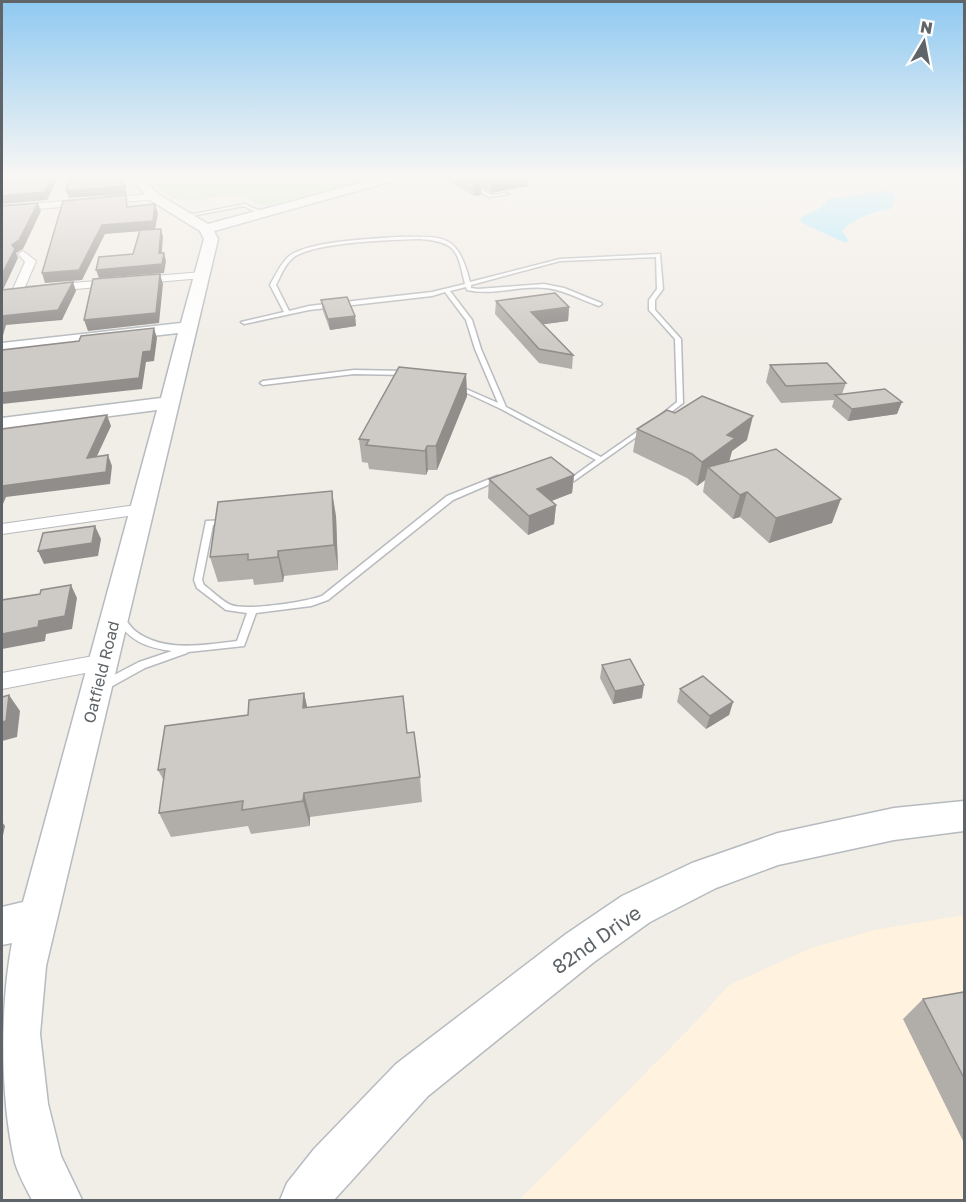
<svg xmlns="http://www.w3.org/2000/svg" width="966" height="1202" font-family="'Golos Text',sans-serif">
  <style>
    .commercial { fill: #fff2de }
    .green { fill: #c9e9c3 }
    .water { fill: #a9e8ff }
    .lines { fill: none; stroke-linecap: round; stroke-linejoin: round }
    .lane-casing { stroke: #b7babe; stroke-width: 3 }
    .street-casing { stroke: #b7babe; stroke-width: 2 }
    .secondary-casing { stroke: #b5bbbf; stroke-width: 3 }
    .lane { fill: #fff; fill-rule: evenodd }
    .street { fill: #fff; fill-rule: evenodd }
    .secondary { fill: #fff; fill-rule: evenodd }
    .wall { fill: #b1aeaa }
    .shaded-wall { fill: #908d8b }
    .building { fill: #cecac6; stroke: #908d8b; stroke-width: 1.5 }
    .labels { text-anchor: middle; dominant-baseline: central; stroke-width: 5; stroke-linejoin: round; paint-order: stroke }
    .street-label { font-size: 16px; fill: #5e6468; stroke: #fff }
    .near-street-label { font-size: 20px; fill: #5e6468; stroke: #fff }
  </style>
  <rect width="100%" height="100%" fill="#f1ede7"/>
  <!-- commercial -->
  <polygon class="commercial" points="964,915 964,1200 519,1200 691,1027 729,985 811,948 874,930"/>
  <!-- green -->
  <path class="green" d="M 150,178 L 373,178 L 266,206 C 255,205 246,195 236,195 C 215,195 182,209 163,192 L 160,192 Z"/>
  <!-- water -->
  <path class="water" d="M 887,190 L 896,195 L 891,209 C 874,210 855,219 842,230 L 848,240 L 846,243 L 802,223 L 800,218 L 822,207 L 828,199 Z"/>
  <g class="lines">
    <!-- lane casing -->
    <g class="lane-casing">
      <g id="lane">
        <polygon points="456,178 461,178 491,195 507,193 509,194 489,197"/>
        <polygon points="245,204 266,214 262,215 244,206 186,217 184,216"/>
        <path d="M 397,237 C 444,237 457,232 470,282 L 560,259 L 660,254 L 663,289 L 655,300 L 655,310 L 681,339 L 683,403 L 662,419 L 660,420 L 657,418 L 677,402 L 675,339 L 649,310 L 649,300 L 657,289 L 656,257 L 560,261 L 471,285 L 471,288 L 478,289 L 544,284 L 564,288 L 601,303 L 602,304 L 599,306 C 581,300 565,290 546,288 C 520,285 493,296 467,290 L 466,287 L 450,291 L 472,320 L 481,349 L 506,407 L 601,457 L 644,427 L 648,427 L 649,428 L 574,481 L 561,474 L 561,470 L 567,470 L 574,476 L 596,460 L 501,409 L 452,386 L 457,385 L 498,403 L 475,349 L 466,320 L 445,292 L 432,296 L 309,310 L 244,324 L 241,322 L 284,312 L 270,285 C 275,276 280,265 288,257 C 306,241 372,239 397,237 ZM 420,239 C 457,242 457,250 465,284 L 432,292 L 309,306 L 289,311 L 276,285 C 281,275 285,264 294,257 C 316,242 391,240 420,239 Z"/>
        <polygon points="354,370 407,371 410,373 407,375 354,374 263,385 260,383 263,381"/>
        <path d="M 497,476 L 500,476 L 504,478 L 453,500 L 328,600 L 311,606 L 256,613 L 244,646 L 188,652 L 187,653 L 145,668 L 107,689 L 99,689 L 98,686 L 99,683 L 139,662 L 172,651 C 144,647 130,641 114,617 L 116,615 L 122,615 C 126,620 130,626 134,630 C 162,653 204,645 237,641 L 247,613 L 226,610 L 197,588 L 194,580 L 206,521 L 227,520 L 231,522 L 227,524 L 213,525 L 202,580 L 204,585 C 211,590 223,602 231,605 C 247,611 305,602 322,596 L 447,496 Z"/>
      </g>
    </g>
    <!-- street casing -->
    <g class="street-casing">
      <g id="street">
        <polygon points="154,194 158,197 157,199 2,212 2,206"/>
        <polygon points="23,251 36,261 25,287 202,272 207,275 202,278 18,294 12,291 25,262 18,254"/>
        <polygon points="143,504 149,505 152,509 149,513 2,534 2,524"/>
        <polygon points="104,654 111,656 115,662 111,668 2,689 2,673"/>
      </g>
    </g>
    <!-- secondary casing -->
    <g class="secondary-casing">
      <g id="secondary">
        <path d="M 131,178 L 143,178 L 158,194 L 208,224 L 379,178 L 398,178 L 396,180 L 214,231 L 218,239 L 46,966 L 40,1034 L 48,1104 L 61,1156 L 82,1200 L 32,1200 C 26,1188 19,1176 15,1163 C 0,1099 0,1007 12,943 L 2,945 L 2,907 L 23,902 L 157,410 L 2,430 L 2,418 L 161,398 L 178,333 L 2,353 L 2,343 L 181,323 L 204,239 L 200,231 L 150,200 Z"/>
        <polygon points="964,801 964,831 894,840 778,865 716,888 650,922 594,962 428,1096 334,1200 280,1200 287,1183 314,1149 396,1064 566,934 622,896 692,863 778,833 894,808"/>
      </g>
    </g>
    <!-- lane -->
    <use href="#lane" class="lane"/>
    <!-- street -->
    <use href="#street" class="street"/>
    <!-- secondary -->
    <use href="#secondary" class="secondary"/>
  </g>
  <!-- wall -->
  <g class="wall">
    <polygon points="443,178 528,178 528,186 491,193 481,187 481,195 474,196"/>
    <polygon points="321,300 355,316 356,326 330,330 323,311"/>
    <polygon points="496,301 569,307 568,321 543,324 573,355 572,369 539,363 495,314"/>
    <polygon points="770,365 846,383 842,394 897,414 848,421 832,407 834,400 781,403 766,382"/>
    <polygon points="466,374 467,396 437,470 428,470 426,475 369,469 368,463 362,462 359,439"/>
    <polygon points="637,429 747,440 732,451 729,462 832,523 769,543 740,517 733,519 703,492 705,480 697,486 687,478 633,452"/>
    <polygon points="574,475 572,493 551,501 556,505 554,524 528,535 488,498 489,479"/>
    <polygon points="336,516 338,570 284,576 283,582 254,585 253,579 218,582 210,557"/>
    <polygon points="602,665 642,698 613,704 600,678"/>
    <polygon points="680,689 733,702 729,715 706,729 677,702"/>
    <polygon points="304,693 307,708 407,733 420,777 422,802 310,817 310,826 251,834 248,826 171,837 159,813 164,781 158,770 248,715"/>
    <polygon points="964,992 964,1143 903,1019 923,999"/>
  </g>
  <!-- shaded-wall -->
  <g class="shaded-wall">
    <polygon points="51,178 58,178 47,200 2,204 2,196"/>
    <polygon points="492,178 528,178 528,186 491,193"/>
    <polygon points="481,179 481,195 474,196 473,180"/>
    <polygon points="125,186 127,194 69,198 66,191"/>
    <polygon points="38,203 41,211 23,249 16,253 18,258 2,292 2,274 12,245"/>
    <polygon points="155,204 158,213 155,230 105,234 82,280 45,283 42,273 102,225"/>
    <polygon points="161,229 163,237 161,262 159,253"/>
    <polygon points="164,253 166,261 164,273 99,278 96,270"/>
    <polygon points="160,274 163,284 159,323 88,331 84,320"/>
    <polygon points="73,282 76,291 62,320 6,325 2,339 2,315"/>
    <polygon points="569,307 568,321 531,326 531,312"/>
    <polygon points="355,316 356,326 330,330 328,319"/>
    <polygon points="154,328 157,338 154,361 146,362 142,389 2,404 2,393 143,352"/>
    <polygon points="466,374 467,396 437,470 436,446"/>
    <polygon points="902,402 897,414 848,421 852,409"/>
    <polygon points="107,415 111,426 91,469 87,458"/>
    <polygon points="753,416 747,440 732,451 729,462 708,467 705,480 697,486 702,462 727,435"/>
    <polygon points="427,446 428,470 426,475 425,451"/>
    <polygon points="108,455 112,466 110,484 6,497 3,504 2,505 2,486"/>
    <polygon points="574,475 572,493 536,507 537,489"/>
    <polygon points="332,491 336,516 338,570 334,545"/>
    <polygon points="747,492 740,517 733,519 740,495"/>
    <polygon points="841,499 832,523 769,543 776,518"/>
    <polygon points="556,505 554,524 528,535 529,516"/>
    <polygon points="95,526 101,539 98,556 44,564 38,551"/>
    <polygon points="278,551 284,576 283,582 278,557"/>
    <polygon points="71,585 77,598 72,629 46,634 45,641 2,649 2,634 39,621"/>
    <polygon points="644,685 642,698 613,704 615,691"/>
    <polygon points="304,693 310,719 303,708"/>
    <polygon points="9,695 20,711 17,737 2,741 2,722"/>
    <polygon points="733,702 729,715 706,729 710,716"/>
    <polygon points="304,793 310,817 310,826 303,801"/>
    <polygon points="2,822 5,826 2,840"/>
  </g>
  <!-- building -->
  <g class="building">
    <polygon points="2,178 51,178 44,192 2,196"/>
    <polygon points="70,178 119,178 120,180 125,186 66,191"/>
    <polygon points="469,178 478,178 481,179 473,180"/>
    <polygon points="126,195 127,207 155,204 153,221 102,225 79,270 42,273 63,201"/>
    <polygon points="38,203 19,240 12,245 15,249 2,274 2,206"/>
    <polygon points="161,229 159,253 164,253 162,264 96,270 99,257 133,254 140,230"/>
    <polygon points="160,274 156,313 84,320 93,279"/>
    <polygon points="73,282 58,310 2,316 2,290"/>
    <polygon points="555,293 569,307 531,312 573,355 539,349 496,301"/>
    <polygon points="347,297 355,316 328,319 321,300"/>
    <polygon points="154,328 151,351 143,352 139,378 2,393 2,350 79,341 81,336"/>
    <polygon points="827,363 846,383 786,386 770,365"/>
    <polygon points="399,367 466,374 436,446 427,446 425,451 366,445 369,440 359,439"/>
    <polygon points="885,389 902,402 852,409 835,395"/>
    <polygon points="702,396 753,416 727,435 735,438 702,462 692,454 637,429 667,410 675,413"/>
    <polygon points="107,415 87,458 108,455 106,472 2,486 2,429"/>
    <polygon points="776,449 841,499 776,518 747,492 740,495 708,467"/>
    <polygon points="551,457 574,475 537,489 556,505 529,516 489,479"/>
    <polygon points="332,491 334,545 278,551 278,557 248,560 248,554 210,557 218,502"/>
    <polygon points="95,526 92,543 38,551 43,533"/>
    <polygon points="71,585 65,616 39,621 38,627 2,634 2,600 40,594 41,590"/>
    <polygon points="630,659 644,685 615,691 602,665"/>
    <polygon points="703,676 733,702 710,716 680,689"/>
    <polygon points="304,693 303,708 403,696 407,733 414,732 420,777 304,793 303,801 242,810 243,801 159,813 165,769 158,770 165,726 248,715 249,700"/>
    <polygon points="9,695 6,721 2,722 2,697"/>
    <polygon points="964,992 964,1078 923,999"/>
  </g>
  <!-- sky -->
  <linearGradient id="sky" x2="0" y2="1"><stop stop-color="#8fc9f1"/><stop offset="0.51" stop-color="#f9f7f4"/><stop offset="1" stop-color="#f9f7f4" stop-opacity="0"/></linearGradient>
  <rect width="966" height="346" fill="url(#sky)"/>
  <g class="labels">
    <!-- street labels -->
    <g class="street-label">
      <text transform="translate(101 672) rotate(-76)">Oatfield Road</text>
    </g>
    <!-- near-street labels -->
    <g class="near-street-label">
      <text transform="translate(596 939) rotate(-35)">82nd Drive</text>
    </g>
  </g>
  <!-- border -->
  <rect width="966" height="1202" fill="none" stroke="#5e6468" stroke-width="6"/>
  <!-- north arrow -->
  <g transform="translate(924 42) rotate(10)" stroke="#ffffff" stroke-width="4.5" paint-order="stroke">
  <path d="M0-4.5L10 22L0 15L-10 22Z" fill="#5e6468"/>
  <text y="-9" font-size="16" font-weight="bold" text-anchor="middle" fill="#5e6468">N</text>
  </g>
</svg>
